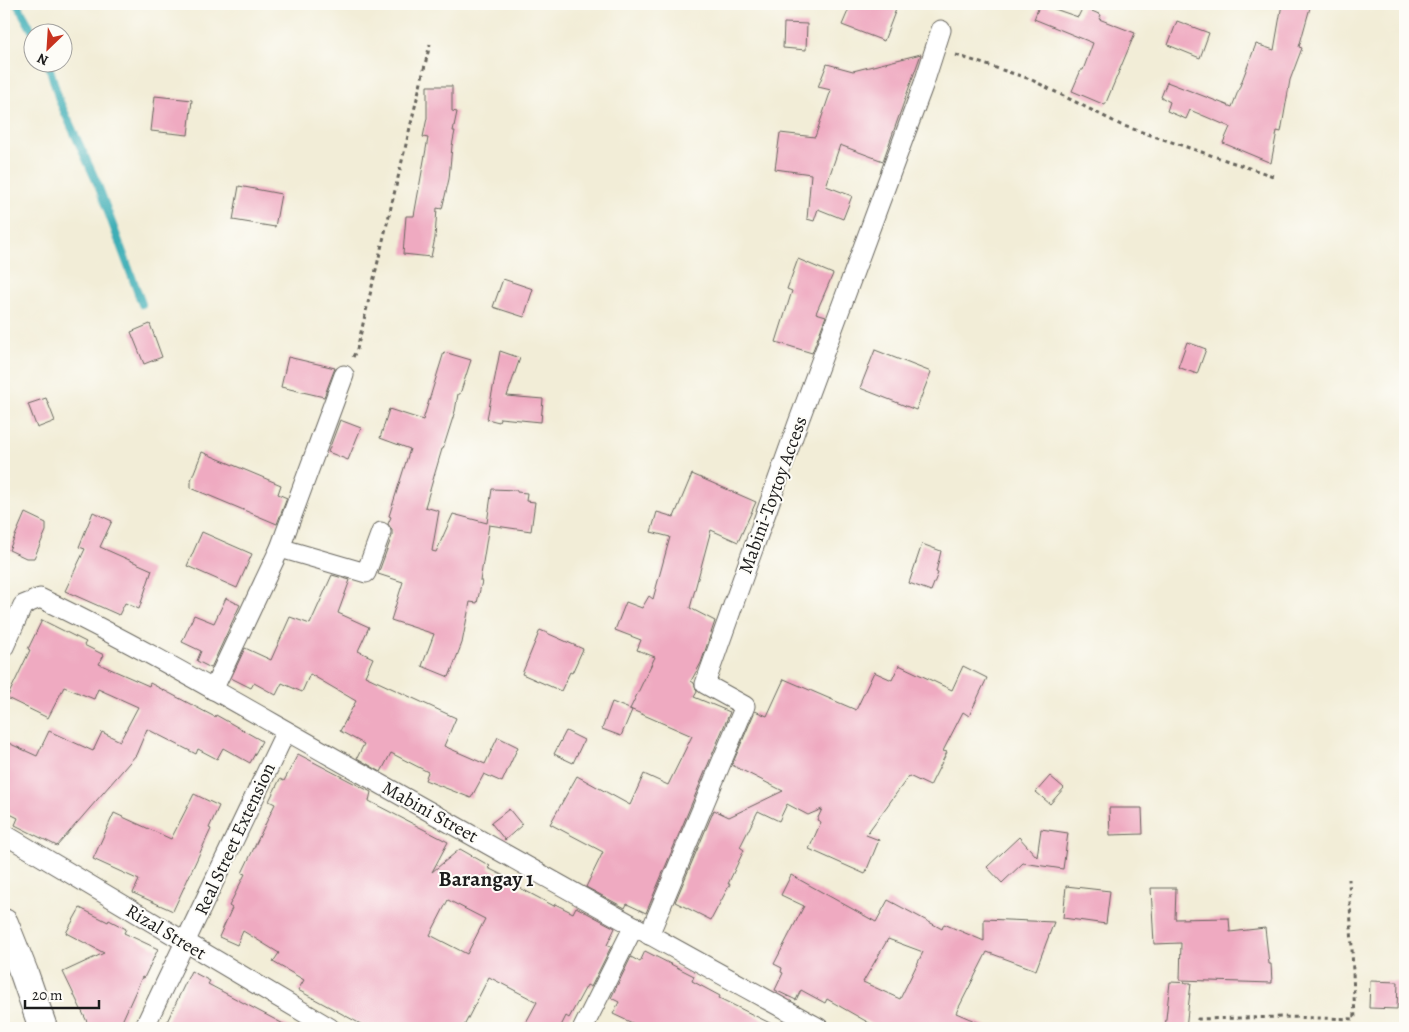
<svg xmlns="http://www.w3.org/2000/svg" width="1409" height="1032" font-family="Alegreya,serif">
  <style>
    .lines { fill: none; stroke-linecap: round; stroke-linejoin: round }
    .stream { stroke: #3daeb6; stroke-width: 8 }
    .building { fill: #efaac1; fill-rule: evenodd }
    .minor-casing { stroke: #67655d; stroke-width: 21 }
    .primary-casing { stroke: #67655d; stroke-width: 30 }
    .path { stroke: #67655d; stroke-width: 3; stroke-dasharray: 4 4; stroke-linecap: butt }
    .minor { stroke: #fff; stroke-width: 19 }
    .primary { stroke: #fff; stroke-width: 28 }
    .labels { text-anchor: middle; dominant-baseline: central; stroke-width: 4; stroke-linejoin: round; paint-order: stroke }
    .street-label { font-size: 19px; fill: #1c1c1c; stroke: #fdfcf7 }
    .quarter-label { font-size: 21px; font-weight: bold; fill: #1c1c1c; stroke: #fdfcf7 }
  </style>
  <rect width="100%" height="100%" fill="#fdfcf7"/>
  <filter id="ink" filterUnits="userSpaceOnUse"><feTurbulence type="fractalNoise" baseFrequency=".02" numOctaves="2"/><feDisplacementMap in="SourceGraphic" scale="10" xChannelSelector="R" yChannelSelector="G"/><feConvolveMatrix kernelMatrix="1 2 1 2 8 2 1 2 1" color-interpolation-filters="sRGB"/></filter>
  <filter id="wash" filterUnits="userSpaceOnUse"><feTurbulence type="fractalNoise" baseFrequency=".0096" numOctaves="4" result="noise"/><feDisplacementMap in="SourceGraphic" scale="20" xChannelSelector="R" yChannelSelector="G"/><feGaussianBlur stdDeviation="1.12" result="paint"/><feColorMatrix in="noise" values="0 0 0 0 0 0 0 0 0 0 0 0 0 0 0 0 0 1.4 0 .05"/><feComposite in="paint" operator="in"/></filter>
  <g filter="url(#wash)">
    <rect width="100%" height="100%" fill="#f2edd7"/>
    <g class="lines">
      <!-- stream -->
      <g class="stream">
        <polyline points="17,4 33,32"/>
        <polyline points="48,62 59,100 98,185 142,304"/>
      </g>
    </g>
    <g id="blocks">
      <!-- building -->
      <g class="building">
        <polygon points="851,4 898,4 884,41 842,25"/>
        <polygon points="1040,4 1078,17 1083,7 1101,15 1099,19 1135,33 1105,105 1072,91 1081,70 1083,70 1093,43 1034,19"/>
        <polygon points="1282,4 1311,4 1299,47 1302,48 1290,80 1281,132 1277,131 1271,163 1223,143 1230,127 1190,110 1186,119 1167,111 1170,102 1161,97 1167,82 1232,107 1256,44 1274,50"/>
        <polygon points="1177,21 1209,33 1200,58 1168,45"/>
        <polygon points="784,23 807,24 806,50 783,48"/>
        <polygon points="921,54 883,161 840,145 826,186 852,196 843,219 818,209 814,221 807,219 811,174 775,169 780,133 815,137 831,90 818,87 827,64 853,71"/>
        <polygon points="427,86 452,86 452,111 457,112 453,131 455,131 452,146 449,179 442,209 437,208 435,238 431,257 403,254 406,216 414,216 428,138 423,137 427,118"/>
        <polygon points="155,96 192,100 188,135 151,131"/>
        <polygon points="239,186 281,194 275,227 233,220"/>
        <polygon points="798,259 833,274 816,313 826,316 812,353 776,342 792,291 787,289"/>
        <polygon points="503,279 533,289 524,317 493,307"/>
        <polygon points="150,324 162,357 144,364 131,332"/>
        <polygon points="1187,342 1206,349 1197,374 1178,367"/>
        <polygon points="875,350 931,372 916,410 860,388"/>
        <polygon points="500,351 520,358 507,396 543,399 541,422 500,418 499,422 487,419"/>
        <polygon points="444,352 471,360 460,394 458,394 455,411 443,449 442,449 425,507 439,511 432,551 436,552 453,514 487,523 492,489 517,490 517,492 527,493 526,501 535,502 531,531 489,525 480,581 482,581 477,603 470,602 462,643 449,677 422,666 434,634 391,620 403,582 378,574 392,536 392,530 388,524 391,517 389,516 410,449 380,438 389,409 423,420"/>
        <polygon points="288,357 335,368 324,397 281,387"/>
        <polygon points="46,398 55,421 37,428 28,404"/>
        <polygon points="340,420 361,428 348,460 328,452"/>
        <polygon points="202,452 281,485 278,494 287,498 277,524 191,488 191,480"/>
        <polygon points="692,474 756,502 738,542 711,530 690,608 715,621 701,663 691,681 694,683 697,692 694,697 730,712 646,913 627,904 625,908 586,887 603,852 550,824 577,776 630,805 644,774 668,785 692,736 630,709 655,657 637,650 641,640 615,630 626,602 642,608 649,596 653,599 670,537 651,532 657,512 674,517"/>
        <polygon points="93,512 112,521 100,547 152,570 139,609 125,603 119,615 65,591 85,549 79,547"/>
        <polygon points="25,513 46,523 46,531 34,558 26,558 9,550"/>
        <polygon points="202,532 252,554 237,588 187,566"/>
        <polygon points="922,544 941,551 936,572 938,573 931,591 909,583"/>
        <polygon points="332,575 350,580 338,613 369,627 358,651 373,658 365,676 456,718 444,746 485,764 498,737 518,747 502,782 484,774 471,798 425,780 428,772 391,753 381,772 357,758 364,744 340,731 356,701 310,674 302,692 282,683 276,695 254,683 251,688 231,678 245,648 271,660 290,617 310,624"/>
        <polygon points="226,598 240,605 211,668 197,661 201,651 182,642 194,615 214,623"/>
        <polygon points="42,620 86,642 84,645 104,655 99,664 149,686 150,683 215,717 216,715 262,741 250,763 223,748 217,759 198,749 196,754 147,729 136,755 57,846 15,825 18,818 4,811 4,741 37,756 49,731 93,751 102,732 120,741 138,707 98,689 94,699 64,687 48,718 7,698 30,650 28,649"/>
        <polygon points="540,630 583,649 572,673 570,672 561,691 522,674"/>
        <polygon points="899,665 952,690 963,666 987,678 969,716 963,712 943,751 947,752 930,786 909,776 866,835 879,840 865,874 809,849 821,822 817,820 822,809 808,815 787,804 779,821 758,811 740,847 744,850 728,884 730,884 711,920 675,902 714,810 729,817 783,791 732,765 755,711 767,716 784,679 856,710 874,672 892,680"/>
        <polygon points="612,702 632,710 621,736 602,729"/>
        <polygon points="566,731 584,740 573,763 554,754"/>
        <path d="M 298,754 L 371,792 L 369,801 L 448,842 L 432,872 L 460,849 L 490,866 L 488,868 L 504,876 L 503,879 L 554,906 L 555,904 L 573,913 L 576,907 L 615,928 L 607,945 L 611,947 L 591,987 L 587,985 L 569,1018 L 566,1016 L 560,1028 L 523,1028 L 537,1002 L 489,977 L 463,1028 L 368,1028 L 298,990 L 304,980 L 273,962 L 279,953 L 243,931 L 237,945 L 219,937 L 232,908 L 229,906 L 245,874 L 242,873 L 275,804 L 269,801 L 280,779 L 284,781 ZM 448,900 L 485,919 L 467,954 L 430,935 Z"/>
        <polygon points="1050,776 1064,788 1050,804 1036,792"/>
        <polygon points="194,794 219,806 209,828 211,829 173,911 133,893 139,880 93,859 114,813 171,839"/>
        <polygon points="1109,808 1142,808 1143,834 1110,835"/>
        <polygon points="509,809 522,825 505,840 491,823"/>
        <polygon points="1041,829 1068,833 1063,869 1023,863 1002,883 987,867 1019,837 1037,857"/>
        <path d="M 791,875 L 876,922 L 888,900 L 942,929 L 944,924 L 984,941 L 984,919 L 1054,922 L 1036,970 L 987,952 L 956,1013 L 991,1028 L 878,1028 L 827,999 L 825,1003 L 801,990 L 796,1000 L 775,990 L 783,973 L 781,972 L 782,968 L 774,964 L 804,906 L 781,895 ZM 888,939 L 923,952 L 900,999 L 863,982 Z"/>
        <polygon points="1066,886 1110,891 1106,924 1063,918"/>
        <polygon points="1151,888 1176,888 1175,919 1229,918 1230,932 1265,928 1269,964 1271,964 1272,983 1180,980 1181,943 1154,944"/>
        <polygon points="80,908 108,922 109,920 126,929 124,933 158,949 144,978 142,977 119,1028 90,1028 63,972 104,953 66,933"/>
        <polygon points="645,951 694,976 692,981 720,996 719,998 780,1028 643,1028 613,1014 619,1002 611,998 631,957 640,962"/>
        <polygon points="191,971 210,981 208,984 291,1028 164,1028"/>
        <polygon points="1370,981 1398,982 1397,1009 1369,1008"/>
        <polygon points="1170,982 1191,983 1186,1028 1165,1028"/>
      </g>
    </g>
  </g>
  <g filter="url(#ink)">
    <use href="#blocks" fill-opacity="0" stroke="#67655d" stroke-width="1"/>
    <g class="lines">
      <!-- minor casing -->
      <g class="minor-casing">
        <g id="minor">
          <polyline points="280,548 366,573 381,532"/>
          <path d="M 4,647 L 23,605 L 40,598 C 147,649 250,711 354,769 C 508,856 663,943 819,1028"/>
          <polyline points="213,690 280,548 344,375"/>
          <polyline points="4,834 330,1028"/>
          <polyline points="649,935 745,706 705,684 798,423 924,83 941,30"/>
          <polyline points="144,1028 286,731"/>
          <polyline points="583,1028 634,926"/>
        </g>
      </g>
      <!-- primary casing -->
      <g class="primary-casing">
        <polyline id="primary" points="4,923 24,973 43,1028"/>
      </g>
      <!-- path -->
      <g class="path">
        <polyline points="956,55 1030,79 1121,125 1273,176"/>
        <polyline points="353,357 357,349 430,44"/>
        <polyline points="1196,1028 1198,1019 1284,1017 1355,1019 1349,879"/>
      </g>
      <!-- minor -->
      <use href="#minor" class="minor"/>
      <!-- primary -->
      <use href="#primary" class="primary"/>
    </g>
  </g>
  <g class="labels">
    <!-- street labels -->
    <g class="street-label">
      <text transform="translate(773 495) rotate(-70)">Mabini-Toytoy Access</text>
      <text transform="translate(430 812) rotate(29)">Mabini Street</text>
      <text transform="translate(235 839) rotate(-65)">Real Street Extension</text>
      <text transform="translate(166 932) rotate(31)">Rizal Street</text>
    </g>
    <!-- quarter labels -->
    <g class="quarter-label">
      <text x="486" y="879">Barangay 1</text>
    </g>
  </g>
  <!-- margin -->
  <rect width="1409" height="1032" fill="none" stroke="#fdfcf7" stroke-width="20"/>
  <!-- north arrow -->
  <g transform="translate(48 48) rotate(205)"><circle r="24" fill="#fdfcf7" stroke="#a3a29f"/>
  <path d="M0-4L9 19L0 12L-9 19Z" fill="#c8321e"/>
  <text y="-8" font-size="14" font-weight="bold" text-anchor="middle" fill="#1c1c1c">N</text>
  </g>
  <!-- scale -->
  <path d="M25 1000v8h74v-8" fill="none" stroke="#1c1c1c" stroke-width="2.5"/>
  <text x="32" y="1000" font-size="15" fill="#1c1c1c" stroke="#fdfcf7" stroke-width="4" paint-order="stroke">20 m</text>
</svg>
